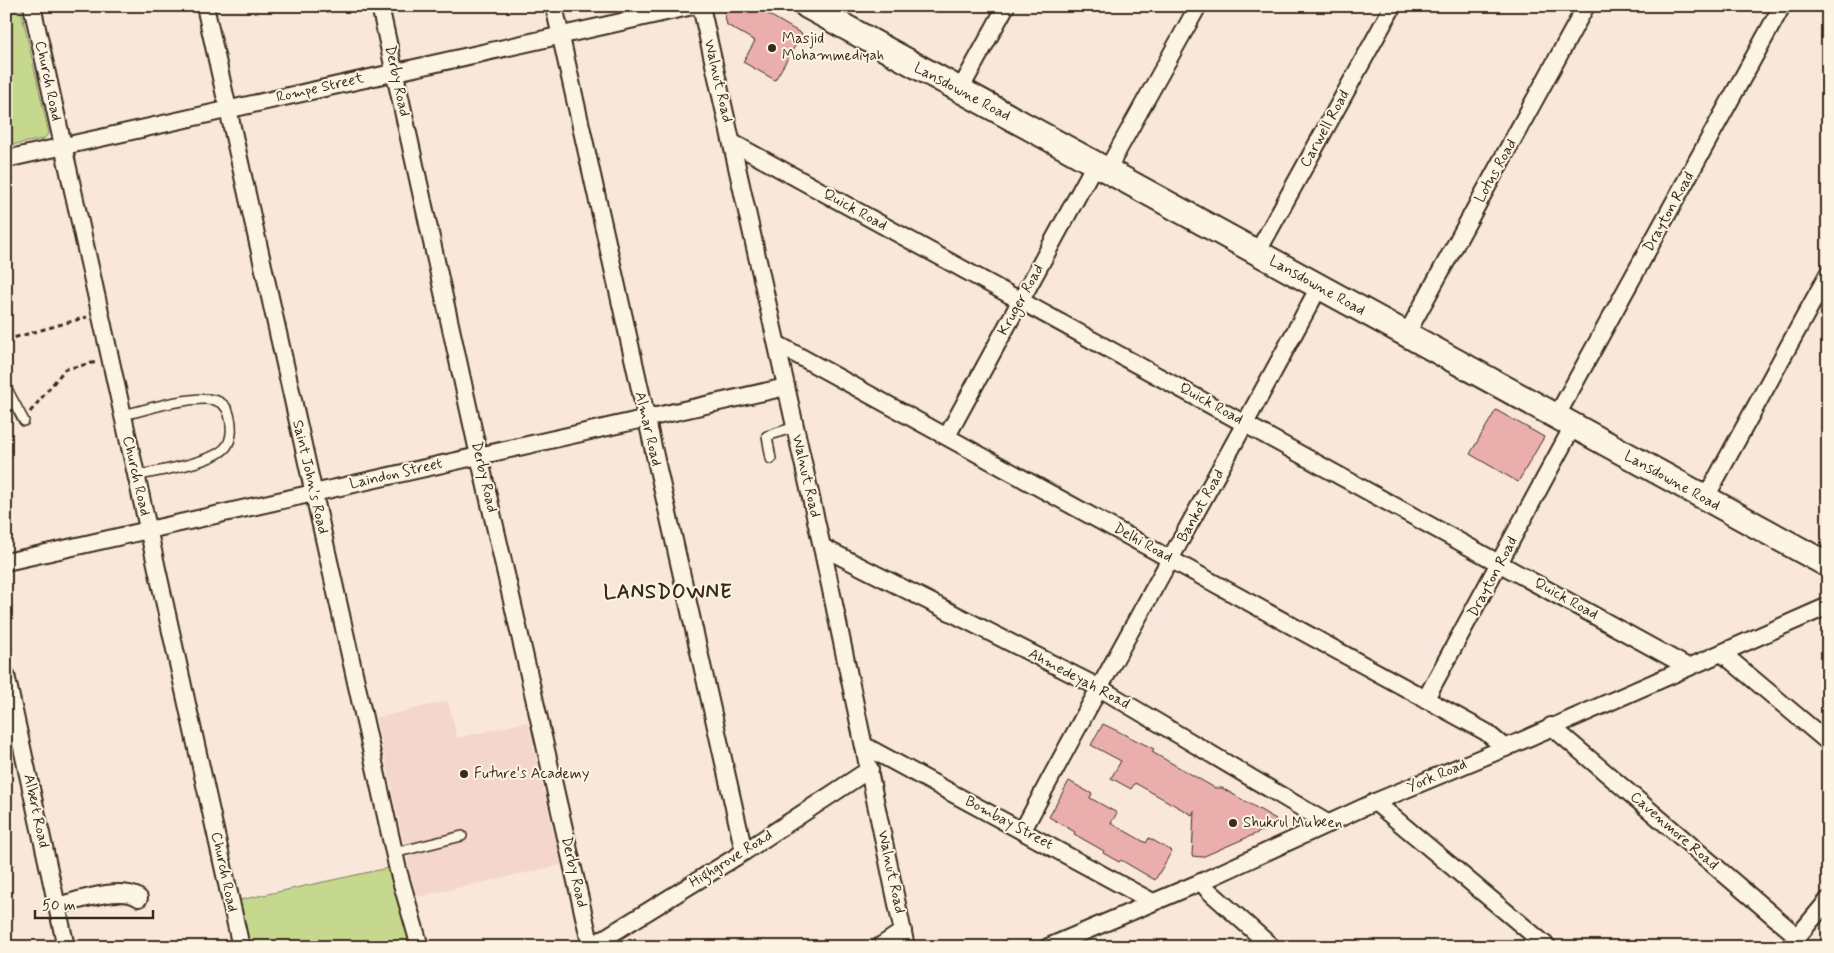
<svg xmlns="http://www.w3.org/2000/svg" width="1834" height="953" font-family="Mynerve,sans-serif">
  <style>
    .built { fill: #f4d6cc }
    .green { fill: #c5d88d; stroke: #808156 }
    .building { fill: #eaafad; stroke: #3b2a1e }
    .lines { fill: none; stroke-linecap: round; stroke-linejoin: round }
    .lane-casing { stroke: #3b2a1e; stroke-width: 12 }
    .street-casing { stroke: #3b2a1e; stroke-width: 20 }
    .secondary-casing { stroke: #3b2a1e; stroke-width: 28 }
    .path { stroke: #3b2a1e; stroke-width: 3; stroke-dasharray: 5 4; stroke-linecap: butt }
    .lane { stroke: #fcf5e5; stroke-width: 9 }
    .street { stroke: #fcf5e5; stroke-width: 16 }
    .secondary { stroke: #fcf5e5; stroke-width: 24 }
    .poi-dot { fill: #3b2a1e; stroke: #fcf5e5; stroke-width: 2 }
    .labels { text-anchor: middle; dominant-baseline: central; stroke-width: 4; stroke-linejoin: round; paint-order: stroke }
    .poi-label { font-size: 15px; fill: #3b2a1e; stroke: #fcf5e5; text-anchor: start }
    .street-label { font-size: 15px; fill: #3b2a1e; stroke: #fcf5e5 }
    .district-label { font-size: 20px; font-weight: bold; letter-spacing: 1px; fill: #3b2a1e; stroke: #fcf5e5 }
  </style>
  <rect width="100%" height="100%" fill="#f8e7da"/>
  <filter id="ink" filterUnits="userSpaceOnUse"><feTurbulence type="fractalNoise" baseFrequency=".02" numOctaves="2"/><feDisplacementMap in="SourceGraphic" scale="10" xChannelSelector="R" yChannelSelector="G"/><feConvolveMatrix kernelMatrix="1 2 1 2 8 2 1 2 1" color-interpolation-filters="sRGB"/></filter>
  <g filter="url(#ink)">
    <!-- built -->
    <polygon class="built" points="448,701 457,738 528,722 561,865 416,897 376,718"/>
    <!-- green -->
    <g class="green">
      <polygon points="6,6 20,6 49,133 44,139 6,146"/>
      <polygon points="402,865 420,947 241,947 231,902"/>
    </g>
    <!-- building -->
    <g class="building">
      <polygon points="723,6 754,6 802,34 775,80 743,62 755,41 727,25"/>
      <polygon points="1496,410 1544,437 1518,482 1470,454"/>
      <polygon points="1103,724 1154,749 1152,752 1215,788 1222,788 1276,819 1269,828 1202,857 1192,856 1194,811 1192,815 1135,783 1131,789 1111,778 1121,761 1091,745"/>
      <polygon points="1069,781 1092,794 1090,798 1117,813 1111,823 1146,843 1149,838 1172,851 1155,880 1121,860 1119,862 1103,853 1104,851 1074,834 1075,832 1049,817"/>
    </g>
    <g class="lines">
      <!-- lane casing -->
      <g class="lane-casing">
        <g id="lane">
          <polyline points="6,387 24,421"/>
          <path d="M 123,415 C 149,409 178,399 205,399 C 216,399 226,403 229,414 C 232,424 233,438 226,447 C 213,463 157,471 136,476"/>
          <polyline points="771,459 767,436 795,427"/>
          <polyline points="394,853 462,836"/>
        </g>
      </g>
      <!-- street casing -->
      <g class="street-casing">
        <g id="street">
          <polyline points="32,6 241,947"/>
          <polyline points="205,6 398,870 420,947"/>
          <polyline points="380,6 479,456 591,947"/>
          <polyline points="554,6 744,852"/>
          <polyline points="701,6 822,547 906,947"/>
          <polyline points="960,90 1006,6"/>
          <polyline points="733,143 1688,667"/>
          <polyline points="6,159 693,6"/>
          <polyline points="1107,170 1198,6"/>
          <polyline points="1257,253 1393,6"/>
          <polyline points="1406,335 1586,6"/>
          <polyline points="777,344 1486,732 1505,748"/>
          <polyline points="1556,417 1782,6"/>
          <polyline points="947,436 1095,164"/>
          <polyline points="1705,499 1828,274"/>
          <polyline points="822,547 1098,687 1329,824"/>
          <polyline points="6,562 786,387"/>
          <polyline points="1722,653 1828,742"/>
          <polyline points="6,675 66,947"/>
          <polyline points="1425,700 1573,426"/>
          <polyline points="1551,726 1798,937"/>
          <polyline points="865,746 1151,901"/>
          <polyline points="1375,802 1548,947"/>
          <path d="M 1023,830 C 1119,647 1222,469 1319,287"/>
          <polyline points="1201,882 1209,891 1272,947"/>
          <path d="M 57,906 C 77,901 121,885 139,898"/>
          <polyline points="590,947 744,852 870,769"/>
          <polyline points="879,947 903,931"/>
          <polyline points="1048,947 1201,882 1375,802 1505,748 1828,606"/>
          <polyline points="1789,947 1828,900"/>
        </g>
      </g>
      <!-- secondary casing -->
      <g class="secondary-casing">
        <polyline id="secondary" points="807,6 1828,565"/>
      </g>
      <!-- path -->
      <g class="path">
        <polyline points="6,340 87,317"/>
        <polyline points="30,412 65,369 97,362"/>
      </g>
      <!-- lane -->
      <use href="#lane" class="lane"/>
      <!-- street -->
      <use href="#street" class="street"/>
      <!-- secondary -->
      <use href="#secondary" class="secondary"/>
    </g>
  </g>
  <!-- markers -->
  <g class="poi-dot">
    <circle cx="772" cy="48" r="5"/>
    <circle cx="464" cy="774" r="5"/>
    <circle cx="1233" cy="823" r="5"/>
  </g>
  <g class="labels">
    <!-- poi labels -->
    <g class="poi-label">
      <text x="782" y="39">Masjid<tspan x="782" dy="17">Mohammediyah</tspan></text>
      <text x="474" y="774">Future's Academy</text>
      <text x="1243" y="823">Shukrul Mubeen</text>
    </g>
    <!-- street labels -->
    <g class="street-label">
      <text transform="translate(48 81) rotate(78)">Church Road</text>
      <text transform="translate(397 81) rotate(78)">Derby Road</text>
      <text transform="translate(718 81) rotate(77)">Walnut Road</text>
      <text transform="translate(320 88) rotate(-13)">Rompe Street</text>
      <text transform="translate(962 92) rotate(28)">Lansdowne Road</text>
      <text transform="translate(1325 129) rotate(-61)">Carwell Road</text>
      <text transform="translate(1496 171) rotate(-61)">Lotus Road</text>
      <text transform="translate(855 210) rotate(29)">Quick Road</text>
      <text transform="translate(1669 212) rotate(-61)">Drayton Road</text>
      <text transform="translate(1317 286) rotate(29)">Lansdowne Road</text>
      <text transform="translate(1021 300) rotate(-61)">Kruger Road</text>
      <text transform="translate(1211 404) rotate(29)">Quick Road</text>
      <text transform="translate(648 429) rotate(77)">Almar Road</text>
      <text transform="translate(396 474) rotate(-13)">Laindon Street</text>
      <text transform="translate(136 476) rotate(77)">Church Road</text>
      <text transform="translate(806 476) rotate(77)">Walnut Road</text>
      <text transform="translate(310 477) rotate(77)">Saint John's Road</text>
      <text transform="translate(484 477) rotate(77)">Derby Road</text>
      <text transform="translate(1672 481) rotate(29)">Lansdowne Road</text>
      <text transform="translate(1201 506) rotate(-61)">Bankot Road</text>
      <text transform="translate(1143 543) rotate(29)">Delhi Road</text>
      <text transform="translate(1493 577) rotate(-62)">Drayton Road</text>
      <text transform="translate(1566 599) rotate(29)">Quick Road</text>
      <text transform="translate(1079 679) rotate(28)">Ahmedeyah Road</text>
      <text transform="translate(1437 776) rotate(-23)">York Road</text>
      <text transform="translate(36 811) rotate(78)">Albert Road</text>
      <text transform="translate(1009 823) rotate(28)">Bombay Street</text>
      <text transform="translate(1674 831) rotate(41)">Cavenmore Road</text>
      <text transform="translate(731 859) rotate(-32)">Highgrove Road</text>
      <text transform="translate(224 872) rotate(78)">Church Road</text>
      <text transform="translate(574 872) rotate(77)">Derby Road</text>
      <text transform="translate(891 872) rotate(78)">Walnut Road</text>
    </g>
    <!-- district labels -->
    <g class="district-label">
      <text x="668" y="592">LANSDOWNE</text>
    </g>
  </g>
  <!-- margin -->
  <rect width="1834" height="953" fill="none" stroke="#fcf5e5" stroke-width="25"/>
  <rect x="12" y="12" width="1809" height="928" fill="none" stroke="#3b2a1e" stroke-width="2" filter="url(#ink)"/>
  <!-- scale -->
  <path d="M35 910v8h118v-8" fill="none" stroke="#3b2a1e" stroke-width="2.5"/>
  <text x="42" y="910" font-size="15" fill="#3b2a1e" stroke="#fcf5e5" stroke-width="4" paint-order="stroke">50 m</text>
</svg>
